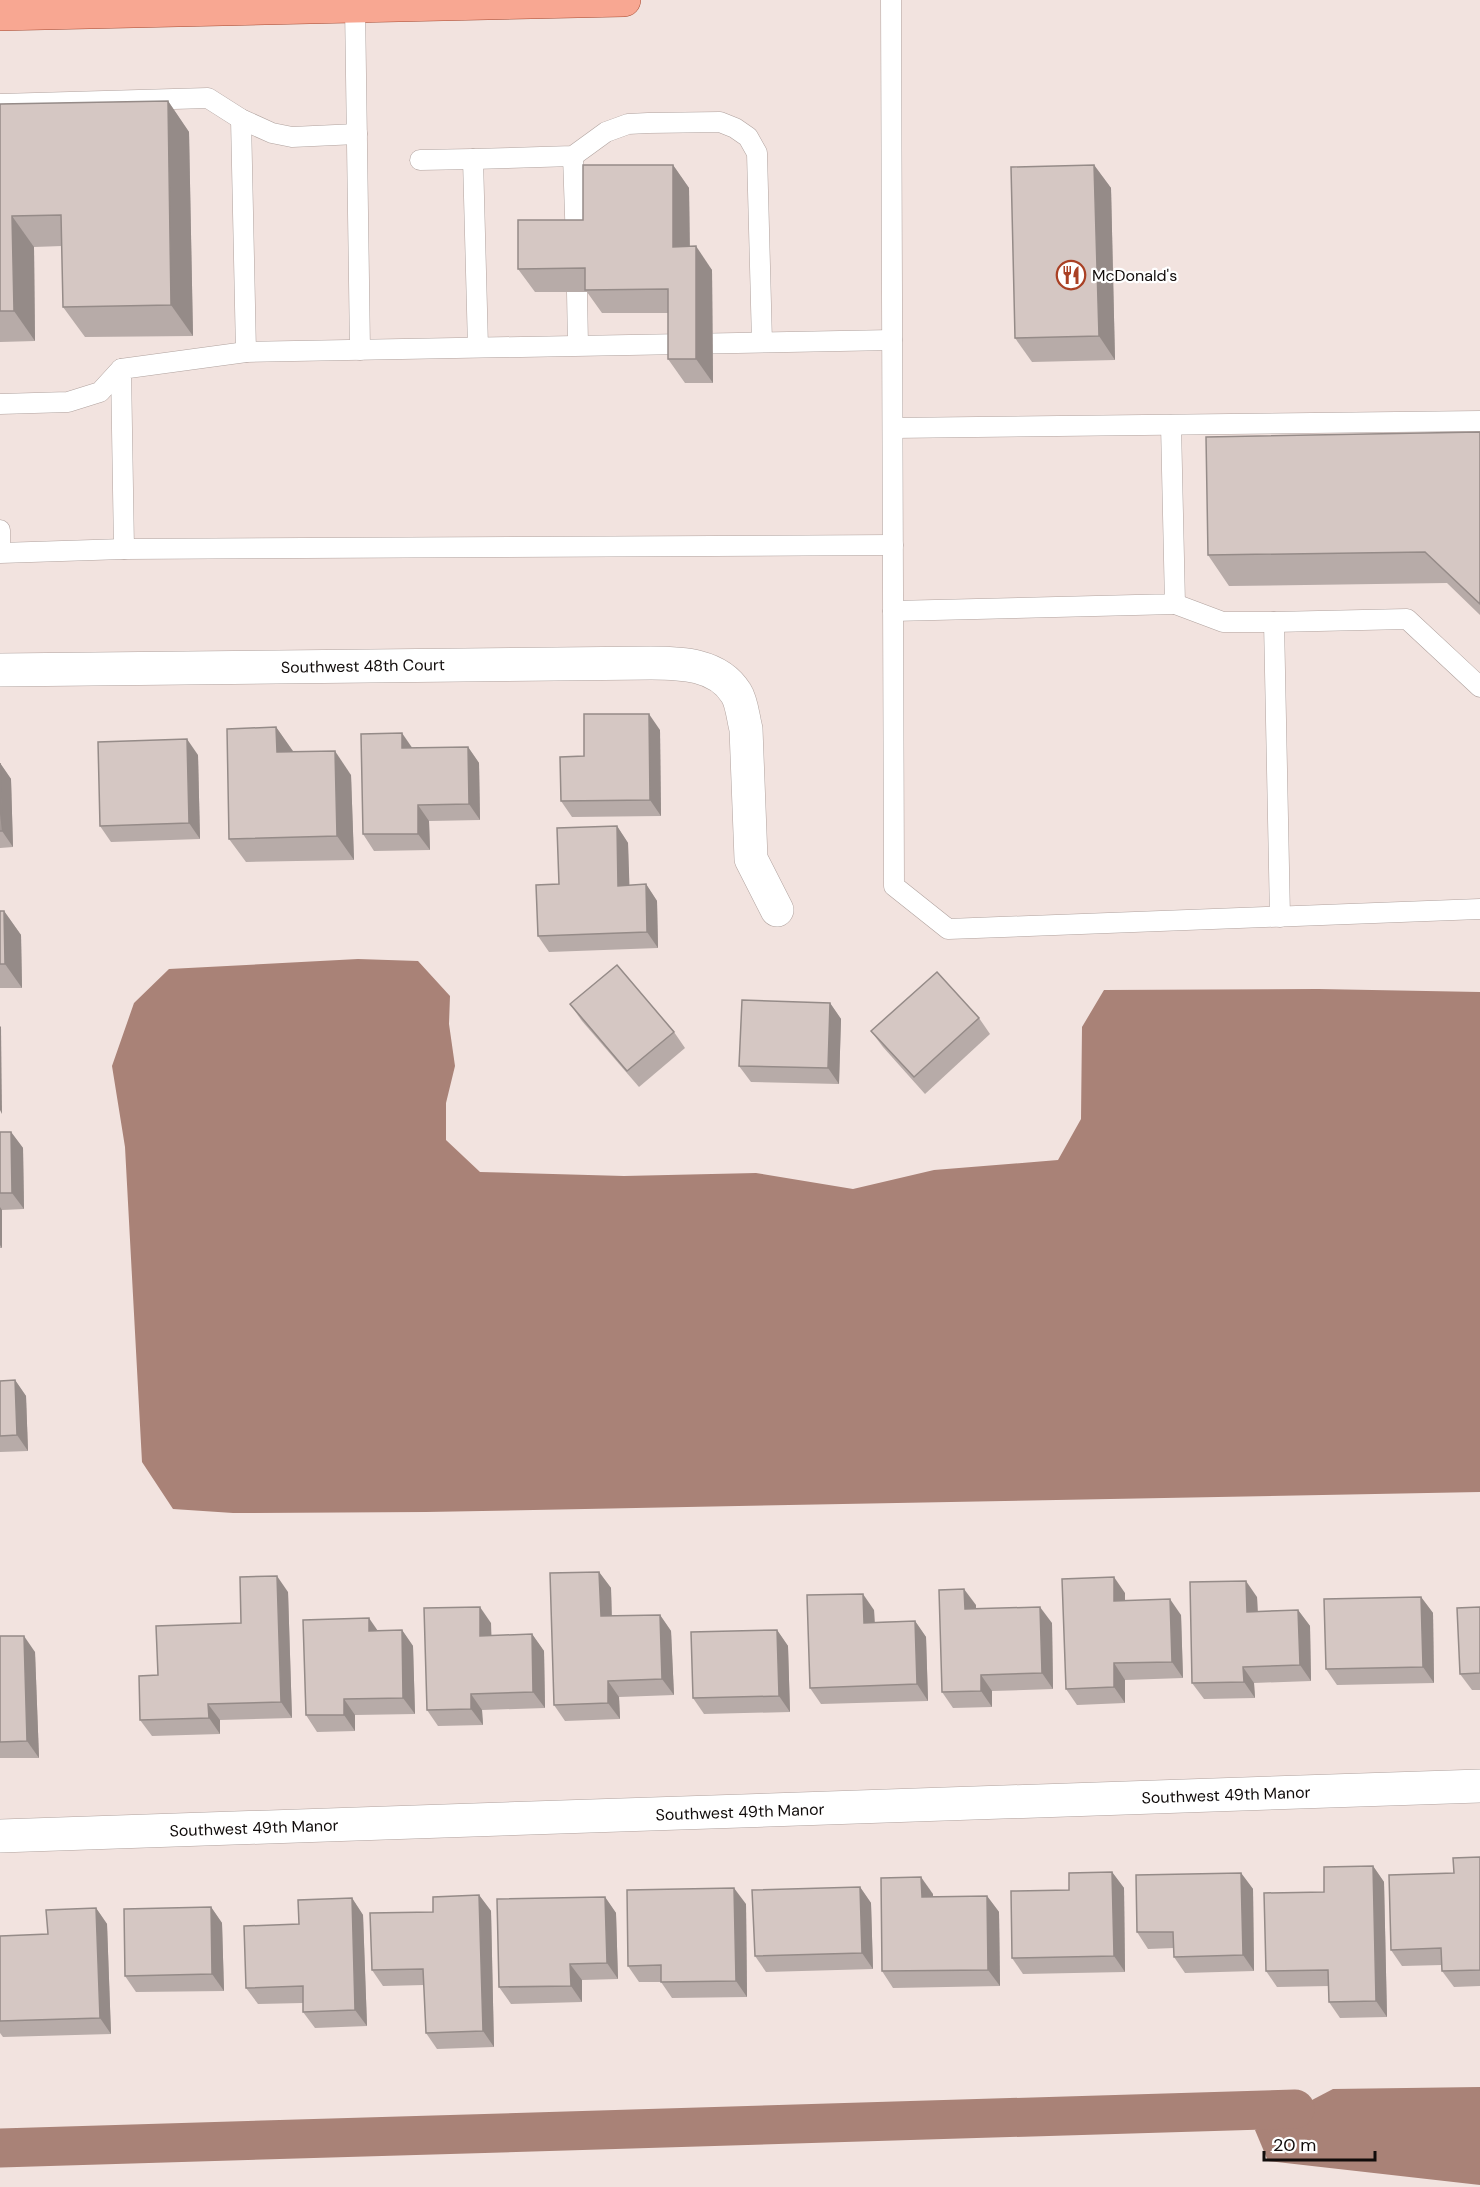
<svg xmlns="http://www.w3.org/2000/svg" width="1480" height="2187" font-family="'DM Sans',sans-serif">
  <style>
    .water { fill: #a98277 }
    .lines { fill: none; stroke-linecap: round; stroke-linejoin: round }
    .canal { stroke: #a98277; stroke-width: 39 }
    .service-casing { stroke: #b0a29e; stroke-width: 21 }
    .minor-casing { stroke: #b0a29e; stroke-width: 34 }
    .primary-casing { stroke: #a54b33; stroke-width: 34 }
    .service { stroke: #fff; stroke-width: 20 }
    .minor { stroke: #fff; stroke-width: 33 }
    .primary { stroke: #f8a792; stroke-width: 33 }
    .wall { fill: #b7aba8 }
    .shaded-wall { fill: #958b88 }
    .building { fill: #d5c7c3; stroke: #958b88; stroke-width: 1.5 }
    .labels { text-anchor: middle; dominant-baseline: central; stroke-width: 4.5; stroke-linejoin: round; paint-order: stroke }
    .poi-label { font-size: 16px; fill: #110c0b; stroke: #fff; text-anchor: start }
    .street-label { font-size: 16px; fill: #110c0b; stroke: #fff }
  </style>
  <rect width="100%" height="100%" fill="#f2e3df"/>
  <!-- water -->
  <g class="water">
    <polygon points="358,959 418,961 450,996 449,1024 455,1066 446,1103 446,1140 480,1172 624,1176 756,1173 853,1189 934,1170 1058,1160 1081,1119 1082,1027 1104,990 1318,989 1480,992 1480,1492 426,1512 233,1513 173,1509 142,1462 125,1147 112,1066 134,1003 169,969"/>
    <polygon points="1480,2087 1480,2185 1268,2161 1255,2130 1333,2089"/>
  </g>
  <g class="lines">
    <!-- canal -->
    <polyline class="canal" points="0,2148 1295,2109"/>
    <!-- service casing -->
    <g class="service-casing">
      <g id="service">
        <polyline points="891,0 894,886 948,929 1480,909"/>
        <polyline points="355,6 360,350"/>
        <polyline points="0,104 208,98 241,119 272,133 292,137 357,134"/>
        <polyline points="241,119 246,352"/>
        <polyline points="573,156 576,244"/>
        <polyline points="420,160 473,159"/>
        <polyline points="577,292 578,345"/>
        <polyline points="892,340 246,352 121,369 124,549 893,545"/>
        <polyline points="478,347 473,159 573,156 606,132 628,124 648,123 720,122 735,128 748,137 757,153 762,342"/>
        <polyline points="0,404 68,402 100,392 121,369"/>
        <polyline points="893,428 1480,421"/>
        <polyline points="0,530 0,553 124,549"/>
        <polyline points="1175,604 1223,622 1274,622 1280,917"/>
        <polyline points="893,611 1175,604 1171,425"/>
        <polyline points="1274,622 1407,619 1480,687"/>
      </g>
    </g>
    <!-- minor casing -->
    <g class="minor-casing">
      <g id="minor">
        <path d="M 0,670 L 651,663 C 681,663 718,664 736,693 C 742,702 743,718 746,729 L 751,859 L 777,910"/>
        <polyline points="0,1836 1480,1786"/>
      </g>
    </g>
    <!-- primary casing -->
    <g class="primary-casing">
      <polyline id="primary" points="0,14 624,0"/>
    </g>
    <!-- service -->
    <use href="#service" class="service"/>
    <!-- minor -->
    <use href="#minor" class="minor"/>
    <!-- primary -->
    <use href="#primary" class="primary"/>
  </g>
  <!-- wall -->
  <g class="wall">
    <polygon points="168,101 189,132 193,336 85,337 63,307 62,246 34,247 35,341 0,342 0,104"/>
    <polygon points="673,165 689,188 690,247 712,270 713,383 685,383 668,359 668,313 602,313 587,292 535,292 518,269 583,220"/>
    <polygon points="1094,165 1111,188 1115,360 1032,362 1015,338"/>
    <polygon points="1480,432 1480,615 1447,583 1229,586 1208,555"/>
    <polygon points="276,727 293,752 351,775 354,860 246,862 229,839"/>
    <polygon points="660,730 661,816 572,817 561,801 584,756"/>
    <polygon points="468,747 479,763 480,820 429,821 430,850 374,851 363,834 412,748"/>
    <polygon points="198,755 200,839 111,842 100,826"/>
    <polygon points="0,763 11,779 13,847 0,848"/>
    <polygon points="617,826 628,843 629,885 646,884 657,901 658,948 549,952 538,936 559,884"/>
    <polygon points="0,911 4,911 21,935 22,988 0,988"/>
    <polygon points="830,1003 841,1019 839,1084 751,1082 739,1066"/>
    <polygon points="570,1004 674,1032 685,1048 639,1087 582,1021"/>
    <polygon points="979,1018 990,1034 925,1094 883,1047 871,1031"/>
    <polygon points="0,1132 11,1132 23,1148 24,1209 2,1210 2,1248 0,1248"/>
    <polygon points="15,1380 26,1396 28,1451 0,1452 0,1381"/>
    <polygon points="599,1572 611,1588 612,1616 660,1615 671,1631 674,1695 619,1697 620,1719 565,1721 554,1705"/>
    <polygon points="288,1592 292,1718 220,1720 220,1734 152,1736 140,1720 158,1675 241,1623"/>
    <polygon points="1125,1593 1125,1601 1181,1615 1183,1678 1125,1680 1125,1703 1077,1705 1066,1689"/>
    <polygon points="1257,1597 1258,1611 1298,1610 1310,1626 1311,1681 1254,1683 1255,1698 1204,1699 1192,1683"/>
    <polygon points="1421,1597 1433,1613 1434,1683 1337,1685 1326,1669"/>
    <polygon points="976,1605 976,1609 1052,1623 1053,1689 992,1691 992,1707 953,1708 942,1692"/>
    <polygon points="1480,1607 1480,1690 1472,1690 1460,1674"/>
    <polygon points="874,1610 875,1622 915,1621 926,1637 928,1701 821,1704 810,1688"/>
    <polygon points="491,1623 491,1636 532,1634 544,1651 545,1708 482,1710 483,1725 438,1726 427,1710"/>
    <polygon points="402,1630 413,1646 415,1714 355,1715 355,1731 317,1732 306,1715 378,1631"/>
    <polygon points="777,1630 788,1646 790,1712 704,1714 693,1698"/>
    <polygon points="0,1636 35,1652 39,1758 0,1758"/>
    <polygon points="1480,1857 1480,1986 1454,1987 1442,1971 1442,1965 1402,1966 1391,1950 1454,1873"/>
    <polygon points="1373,1866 1384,1882 1387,2017 1340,2018 1329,2002 1329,1986 1277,1987 1266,1971 1324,1892"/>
    <polygon points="1112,1872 1124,1888 1125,1972 1023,1974 1012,1958 1069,1890"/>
    <polygon points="1241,1873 1253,1889 1254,1971 1185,1973 1174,1957 1174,1948 1148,1949 1137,1932"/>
    <polygon points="860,1887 871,1903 873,1969 766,1972 755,1956"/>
    <polygon points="933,1894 933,1896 987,1896 999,1912 1000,1986 893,1988 882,1971"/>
    <polygon points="479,1895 491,1911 494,2047 437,2049 426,2033 424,1985 383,1986 372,1970"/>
    <polygon points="605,1897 616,1913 618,1979 582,1980 582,2002 511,2004 499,1987"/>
    <polygon points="352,1898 363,1915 367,2026 315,2028 303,2012 303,2003 258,2004 246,1988 299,1924"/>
    <polygon points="746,1904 747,1997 672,1998 661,1982 639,1982 628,1966"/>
    <polygon points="211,1907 222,1923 224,1991 136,1992 125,1976"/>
    <polygon points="96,1908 107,1924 111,2034 3,2037 0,2033 0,1936 48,1934"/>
  </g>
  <!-- shaded-wall -->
  <g class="shaded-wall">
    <polygon points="168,101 189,132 193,336 171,305"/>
    <polygon points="673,165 689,188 690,271 673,247"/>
    <polygon points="1094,165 1111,188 1115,360 1099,336"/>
    <polygon points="12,216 34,247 35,341 14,311"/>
    <polygon points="696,246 712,270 713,383 696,359"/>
    <polygon points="649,714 660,730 661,816 650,800"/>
    <polygon points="276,727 293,751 293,776 277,752"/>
    <polygon points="402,733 413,749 402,748"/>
    <polygon points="187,739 198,755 200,839 189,823"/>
    <polygon points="468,747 479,763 480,820 469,804"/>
    <polygon points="335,751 351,775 354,860 337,836"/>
    <polygon points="0,763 11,779 13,847 2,831"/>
    <polygon points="418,805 429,821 430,850 418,834"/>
    <polygon points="617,826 628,843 630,902 618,886"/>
    <polygon points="646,884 657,901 658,948 647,932"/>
    <polygon points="4,911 21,935 22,988 5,964"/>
    <polygon points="830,1003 841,1019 839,1084 828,1068"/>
    <polygon points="0,1026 1,1027 2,1114 0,1110"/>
    <polygon points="11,1132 23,1148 24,1209 12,1193"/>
    <polygon points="0,1207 2,1210 2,1248 0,1245"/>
    <polygon points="15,1380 26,1396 28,1451 17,1435"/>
    <polygon points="599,1572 611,1588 612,1633 601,1616"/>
    <polygon points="277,1576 288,1592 292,1718 281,1702"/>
    <polygon points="1114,1577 1125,1593 1125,1617 1114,1601"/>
    <polygon points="1246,1581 1257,1597 1258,1628 1247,1612"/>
    <polygon points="964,1589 976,1605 976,1625 965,1609"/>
    <polygon points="863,1594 874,1610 875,1639 864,1623"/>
    <polygon points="1421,1597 1433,1613 1434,1683 1423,1667"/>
    <polygon points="1170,1599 1181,1615 1183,1678 1172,1662"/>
    <polygon points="480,1607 491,1623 492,1652 480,1636"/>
    <polygon points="1040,1607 1052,1623 1053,1689 1042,1673"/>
    <polygon points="1298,1610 1310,1626 1311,1681 1300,1665"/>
    <polygon points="660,1615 671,1631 674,1695 662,1679"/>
    <polygon points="369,1618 380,1634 369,1631"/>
    <polygon points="915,1621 926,1637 928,1701 917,1684"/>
    <polygon points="402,1630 413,1646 415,1714 403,1698"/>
    <polygon points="777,1630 788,1646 790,1712 779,1696"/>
    <polygon points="532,1634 544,1651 545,1708 533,1692"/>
    <polygon points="24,1636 35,1652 39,1758 27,1741"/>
    <polygon points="1114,1663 1125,1680 1125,1703 1114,1687"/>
    <polygon points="1243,1667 1254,1683 1255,1698 1244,1682"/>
    <polygon points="981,1675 992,1691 992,1707 981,1691"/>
    <polygon points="608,1681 619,1697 620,1719 608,1703"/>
    <polygon points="471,1694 482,1710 483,1725 471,1709"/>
    <polygon points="344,1699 355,1715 355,1731 344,1715"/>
    <polygon points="208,1704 220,1720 220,1734 209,1718"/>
    <polygon points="1373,1866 1384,1882 1387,2017 1376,2001"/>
    <polygon points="1112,1872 1124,1888 1125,1972 1114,1956"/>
    <polygon points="1241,1873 1253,1889 1254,1971 1243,1955"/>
    <polygon points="921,1877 933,1894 933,1913 922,1897"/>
    <polygon points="860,1887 871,1903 873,1969 862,1953"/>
    <polygon points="734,1888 746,1904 747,1997 736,1981"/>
    <polygon points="479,1895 491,1911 494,2047 483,2031"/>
    <polygon points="987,1896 999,1912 1000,1986 988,1970"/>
    <polygon points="605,1897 616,1913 618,1979 607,1963"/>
    <polygon points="352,1898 363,1915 367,2026 355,2010"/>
    <polygon points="211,1907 222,1923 224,1991 212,1974"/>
    <polygon points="96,1908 107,1924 111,2034 100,2018"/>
    <polygon points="570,1964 582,1980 582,2002 571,1986"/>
  </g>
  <!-- building -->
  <g class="building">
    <polygon points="168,101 171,305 63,307 61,215 12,216 14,311 0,311 0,104"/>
    <polygon points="583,165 673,165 673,247 696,246 696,359 668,359 668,289 585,290 585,268 518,269 518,220 583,220"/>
    <polygon points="1094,165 1099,336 1015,338 1011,167"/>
    <polygon points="1480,432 1480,604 1425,552 1208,555 1206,437"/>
    <polygon points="584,714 649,714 650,800 561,801 560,757 584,756"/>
    <polygon points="276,727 277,752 335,751 337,836 229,839 227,729"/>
    <polygon points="402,733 402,748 468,747 469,804 418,805 418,834 363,834 361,734"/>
    <polygon points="187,739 189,823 100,826 98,742"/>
    <polygon points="0,763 2,831 0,831"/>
    <polygon points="617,826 618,886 646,884 647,932 538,936 536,885 559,884 557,828"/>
    <polygon points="0,911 4,911 5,964 0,964"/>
    <polygon points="617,965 674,1032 627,1071 570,1004"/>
    <polygon points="937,972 979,1018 914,1077 871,1031"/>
    <polygon points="742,1000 830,1003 828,1068 739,1066"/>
    <polygon points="0,1132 11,1132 12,1193 0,1193"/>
    <polygon points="15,1380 17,1435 0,1436 0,1381"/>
    <polygon points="599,1572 601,1616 660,1615 662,1679 608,1681 608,1703 554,1705 550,1573"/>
    <polygon points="277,1576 281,1702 208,1704 209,1718 140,1720 139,1676 158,1675 156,1626 241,1623 240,1577"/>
    <polygon points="1114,1577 1114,1601 1170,1599 1172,1662 1114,1663 1114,1687 1066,1689 1062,1579"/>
    <polygon points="1246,1581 1247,1612 1298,1610 1300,1665 1243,1667 1244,1682 1192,1683 1190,1582"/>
    <polygon points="964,1589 965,1609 1040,1607 1042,1673 981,1675 981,1691 942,1692 939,1590"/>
    <polygon points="863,1594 864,1623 915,1621 917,1684 810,1688 807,1595"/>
    <polygon points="1421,1597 1423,1667 1326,1669 1324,1599"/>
    <polygon points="480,1607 480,1636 532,1634 533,1692 471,1694 471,1709 427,1710 424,1608"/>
    <polygon points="1480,1607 1480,1673 1460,1674 1457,1608"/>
    <polygon points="369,1618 369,1631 402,1630 403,1698 344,1699 344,1715 306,1715 303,1620"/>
    <polygon points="777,1630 779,1696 693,1698 691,1632"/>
    <polygon points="0,1636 24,1636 27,1741 0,1742"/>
    <polygon points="1480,1857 1480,1970 1442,1971 1441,1948 1391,1950 1389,1875 1454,1873 1453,1858"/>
    <polygon points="1373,1866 1376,2001 1329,2002 1328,1970 1266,1971 1264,1893 1324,1892 1324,1867"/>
    <polygon points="1112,1872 1114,1956 1012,1958 1011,1891 1069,1890 1069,1873"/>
    <polygon points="1241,1873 1243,1955 1174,1957 1173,1932 1137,1932 1136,1875"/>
    <polygon points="921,1877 922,1897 987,1896 988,1970 882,1971 881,1878"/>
    <polygon points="860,1887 862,1953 755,1956 752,1890"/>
    <polygon points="734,1888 736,1981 661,1982 661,1965 628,1966 627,1890"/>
    <polygon points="479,1895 483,2031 426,2033 423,1969 372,1970 370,1913 433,1912 433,1897"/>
    <polygon points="605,1897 607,1963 570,1964 571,1986 499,1987 497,1899"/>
    <polygon points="352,1898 355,2010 303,2012 303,1986 246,1988 244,1926 299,1924 298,1900"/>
    <polygon points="211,1907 212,1974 125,1976 124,1909"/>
    <polygon points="96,1908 100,2018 0,2021 0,1936 48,1934 46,1910"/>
  </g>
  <!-- icons -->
  <defs>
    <g id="restaurant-ring" transform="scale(1.5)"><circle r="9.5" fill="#fff" stroke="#a94024" stroke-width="1.5"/><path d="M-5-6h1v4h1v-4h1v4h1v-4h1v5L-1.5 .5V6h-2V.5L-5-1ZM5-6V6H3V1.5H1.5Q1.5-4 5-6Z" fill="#a94024"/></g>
  </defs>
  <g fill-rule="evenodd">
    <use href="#restaurant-ring" x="1071" y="275"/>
  </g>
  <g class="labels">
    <!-- poi labels -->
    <g class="poi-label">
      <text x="1092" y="275">McDonald's</text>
    </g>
    <!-- street labels -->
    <g class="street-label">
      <text transform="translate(363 666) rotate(-1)">Southwest 48th Court</text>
      <text transform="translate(1226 1795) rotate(-2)">Southwest 49th Manor</text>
      <text transform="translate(740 1812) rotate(-2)">Southwest 49th Manor</text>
      <text transform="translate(254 1828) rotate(-2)">Southwest 49th Manor</text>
    </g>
  </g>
  <!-- scale -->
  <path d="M1264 2151v9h111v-9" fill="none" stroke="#110c0b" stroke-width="3"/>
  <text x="1273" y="2151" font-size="18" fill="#110c0b" stroke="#ffffff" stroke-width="4.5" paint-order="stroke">20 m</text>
</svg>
